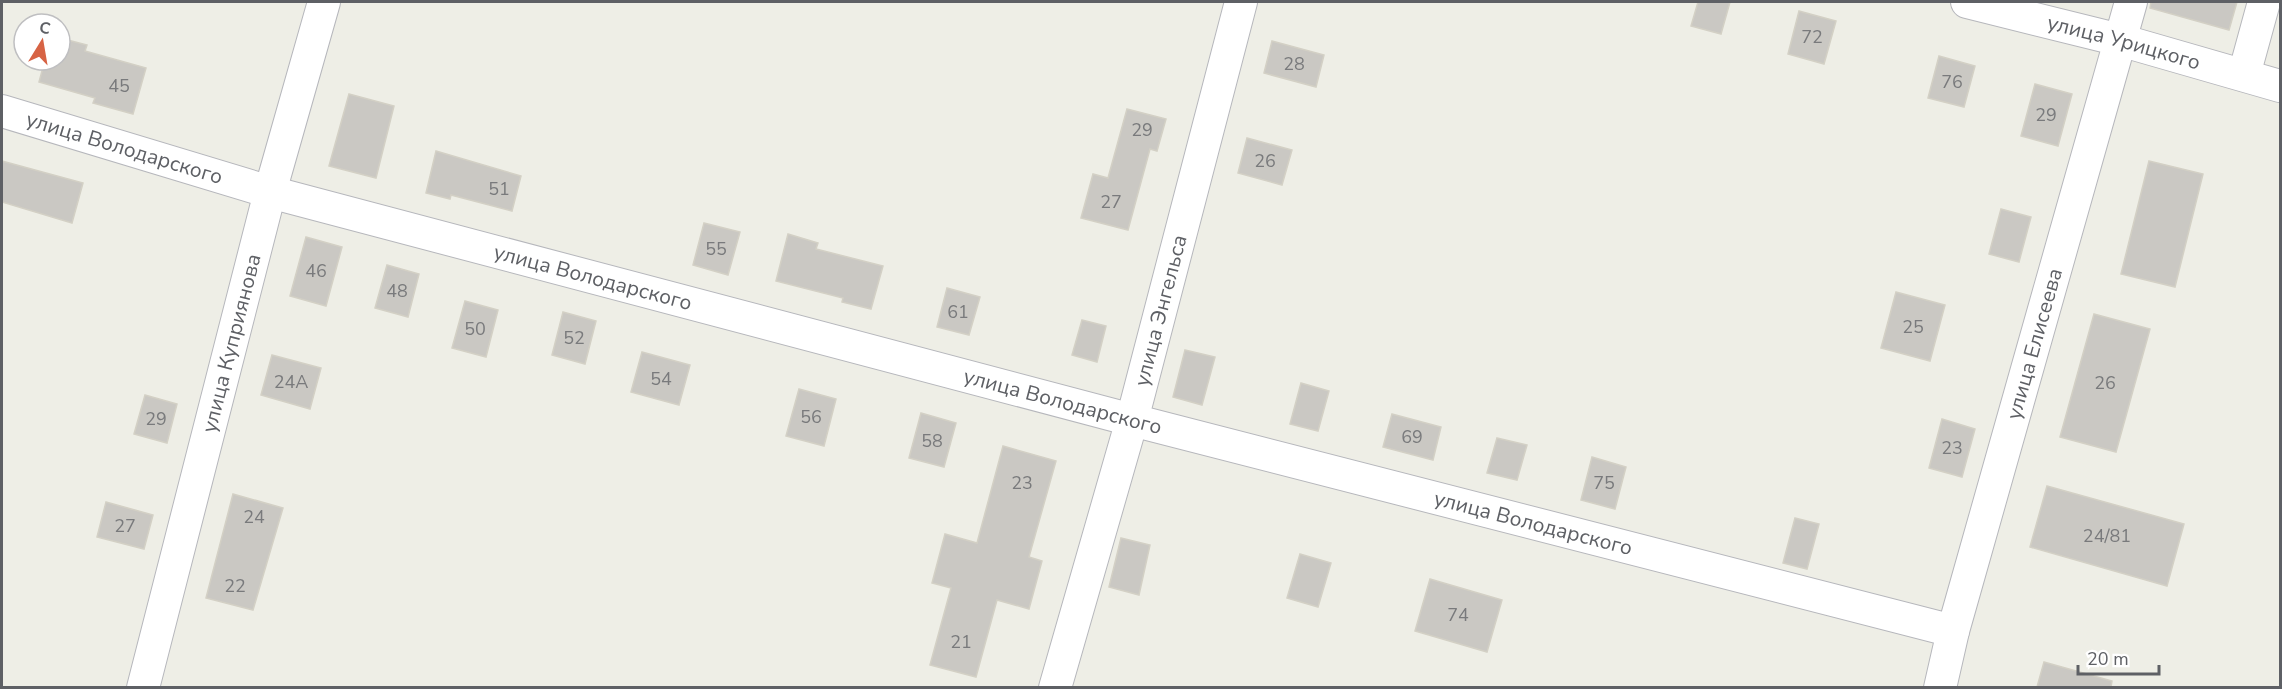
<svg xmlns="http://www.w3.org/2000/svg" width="2282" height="689" font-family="'Nunito Sans',sans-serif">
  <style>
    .building { fill: #cac8c3; stroke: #d3d0c5; stroke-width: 1.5 }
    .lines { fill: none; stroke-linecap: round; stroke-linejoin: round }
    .minor-casing { stroke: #b6b7bc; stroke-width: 34 }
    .minor { stroke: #fff; stroke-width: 32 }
    .labels { text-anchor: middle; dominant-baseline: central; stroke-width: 4.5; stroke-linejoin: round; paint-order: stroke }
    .number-label { font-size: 18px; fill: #797a7c }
    .street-label { font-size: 21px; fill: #5e6065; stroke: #fff }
  </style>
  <rect width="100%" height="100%" fill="#eeeee6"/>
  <!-- building -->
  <g class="building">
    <polygon points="1698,2 1730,2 1721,34 1691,26"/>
    <polygon points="2151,2 2237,2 2229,30 2150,8"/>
    <polygon points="1799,11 1836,21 1824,64 1788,54"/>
    <polygon points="60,38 87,45 85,51 146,68 133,114 93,103 95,98 39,82 45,60 60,60"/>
    <polygon points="1272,41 1324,55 1316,87 1264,73"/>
    <polygon points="1939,56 1975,66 1964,107 1928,98"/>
    <polygon points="2035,84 2072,94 2058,146 2021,136"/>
    <polygon points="349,94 394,106 376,178 329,166"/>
    <polygon points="1127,109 1166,119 1157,151 1150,149 1128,230 1081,218 1093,174 1108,178"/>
    <polygon points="1247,138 1292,150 1282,185 1238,173"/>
    <polygon points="436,151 521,176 512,211 451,195 450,199 426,193"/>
    <polygon points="2,161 83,183 72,223 2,202"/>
    <polygon points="2149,161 2203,174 2175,287 2121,274"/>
    <polygon points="2001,209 2031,217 2019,262 1989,254"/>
    <polygon points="704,223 740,232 728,275 693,265"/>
    <polygon points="788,234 818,243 816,249 883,266 871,309 842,302 843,298 776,281"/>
    <polygon points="306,237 342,247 326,306 290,296"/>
    <polygon points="387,265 419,274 408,317 375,308"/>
    <polygon points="947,288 980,297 969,335 937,327"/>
    <polygon points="1896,292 1945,305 1930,361 1881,348"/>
    <polygon points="465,301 498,310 486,357 452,348"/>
    <polygon points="563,312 596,321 585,364 552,355"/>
    <polygon points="2094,314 2150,329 2116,452 2060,437"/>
    <polygon points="1082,320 1106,326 1097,362 1072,355"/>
    <polygon points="1185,350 1215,357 1202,405 1173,397"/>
    <polygon points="642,352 690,365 679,405 631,392"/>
    <polygon points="272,355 321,368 310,409 261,395"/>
    <polygon points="1301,383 1329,391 1318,431 1290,424"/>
    <polygon points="799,389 836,399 824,446 786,436"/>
    <polygon points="145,395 177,404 167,443 134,434"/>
    <polygon points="921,413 956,423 944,467 909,458"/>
    <polygon points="1392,414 1441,427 1433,460 1383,447"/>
    <polygon points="1942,419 1975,429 1962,477 1929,468"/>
    <polygon points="1497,438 1527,445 1517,480 1487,473"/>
    <polygon points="1003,446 1056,461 1029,557 1042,561 1029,609 997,600 976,677 930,665 951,588 932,583 945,534 977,543"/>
    <polygon points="1592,457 1626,467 1615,509 1581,500"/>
    <polygon points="2047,486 2184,524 2167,586 2030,547"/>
    <polygon points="233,494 283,508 253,610 206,598"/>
    <polygon points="106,502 153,515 144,549 97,537"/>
    <polygon points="1795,518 1819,524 1807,569 1783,563"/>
    <polygon points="1121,538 1150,545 1139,595 1109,587"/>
    <polygon points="1300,554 1331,563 1318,607 1287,598"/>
    <polygon points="1430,579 1502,600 1487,652 1415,631"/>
    <polygon points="2044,662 2112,681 2111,687 2037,687"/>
  </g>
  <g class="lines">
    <!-- minor casing -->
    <g class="minor-casing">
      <g id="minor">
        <path id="s1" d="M 1967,2 L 2120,40 L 2280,86"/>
        <polyline points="2244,75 2264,2"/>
        <path id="s2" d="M 2,111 L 270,192 L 1132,420 L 1953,631"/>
        <path id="s3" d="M 143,688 L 270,192 L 324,2"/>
        <path id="s4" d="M 1055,688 L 1132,420 L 1241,2"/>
        <path id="s5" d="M 1940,688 L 1953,631 L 2131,2"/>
      </g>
    </g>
    <!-- minor -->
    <use href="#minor" class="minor"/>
  </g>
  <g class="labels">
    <!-- number labels -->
    <g class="number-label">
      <text x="1812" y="37">72</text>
      <text x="1294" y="64">28</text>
      <text x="1952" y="82">76</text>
      <text x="119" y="86">45</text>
      <text x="2046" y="115">29</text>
      <text x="1142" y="130">29</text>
      <text x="1265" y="161">26</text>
      <text x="499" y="189">51</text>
      <text x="1111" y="202">27</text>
      <text x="716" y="249">55</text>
      <text x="316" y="271">46</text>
      <text x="397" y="291">48</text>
      <text x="958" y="312">61</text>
      <text x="1913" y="327">25</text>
      <text x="475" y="329">50</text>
      <text x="574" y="338">52</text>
      <text x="661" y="379">54</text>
      <text x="291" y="382">24А</text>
      <text x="2105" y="383">26</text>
      <text x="811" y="417">56</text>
      <text x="156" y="419">29</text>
      <text x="1412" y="437">69</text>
      <text x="932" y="441">58</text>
      <text x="1952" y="448">23</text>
      <text x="1022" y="483">23</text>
      <text x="1604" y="483">75</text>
      <text x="254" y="517">24</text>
      <text x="125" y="526">27</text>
      <text x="2107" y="536">24/81</text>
      <text x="235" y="586">22</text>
      <text x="1458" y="615">74</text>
      <text x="961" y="642">21</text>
    </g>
    <!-- street labels -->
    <g class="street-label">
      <text stroke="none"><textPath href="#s1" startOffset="162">улица Урицкого</textPath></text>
      <text stroke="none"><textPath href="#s2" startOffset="128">улица Володарского</textPath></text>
      <text stroke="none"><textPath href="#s2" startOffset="614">улица Володарского</textPath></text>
      <text stroke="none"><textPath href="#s4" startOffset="392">улица Энгельса</textPath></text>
      <text stroke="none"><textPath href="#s3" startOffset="356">улица Куприянова</textPath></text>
      <text stroke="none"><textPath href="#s5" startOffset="357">улица Елисеева</textPath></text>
      <text stroke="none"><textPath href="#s2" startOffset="1100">улица Володарского</textPath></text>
      <text stroke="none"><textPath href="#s2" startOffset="1586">улица Володарского</textPath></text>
    </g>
  </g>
  <!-- border -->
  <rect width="2282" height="689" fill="none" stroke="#5e6065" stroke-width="6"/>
  <!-- north arrow -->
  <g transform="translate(42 42) rotate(11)"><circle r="28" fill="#ffffff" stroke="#bfbfc1" stroke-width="1.5"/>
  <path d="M0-4.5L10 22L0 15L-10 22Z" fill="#d76344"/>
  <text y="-9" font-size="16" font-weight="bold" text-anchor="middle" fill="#5e6065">С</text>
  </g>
  <!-- scale -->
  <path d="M2078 665v9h81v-9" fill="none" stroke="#5e6065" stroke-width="3"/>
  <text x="2087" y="665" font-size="18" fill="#5e6065" stroke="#ffffff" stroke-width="4.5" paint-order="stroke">20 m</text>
</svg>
